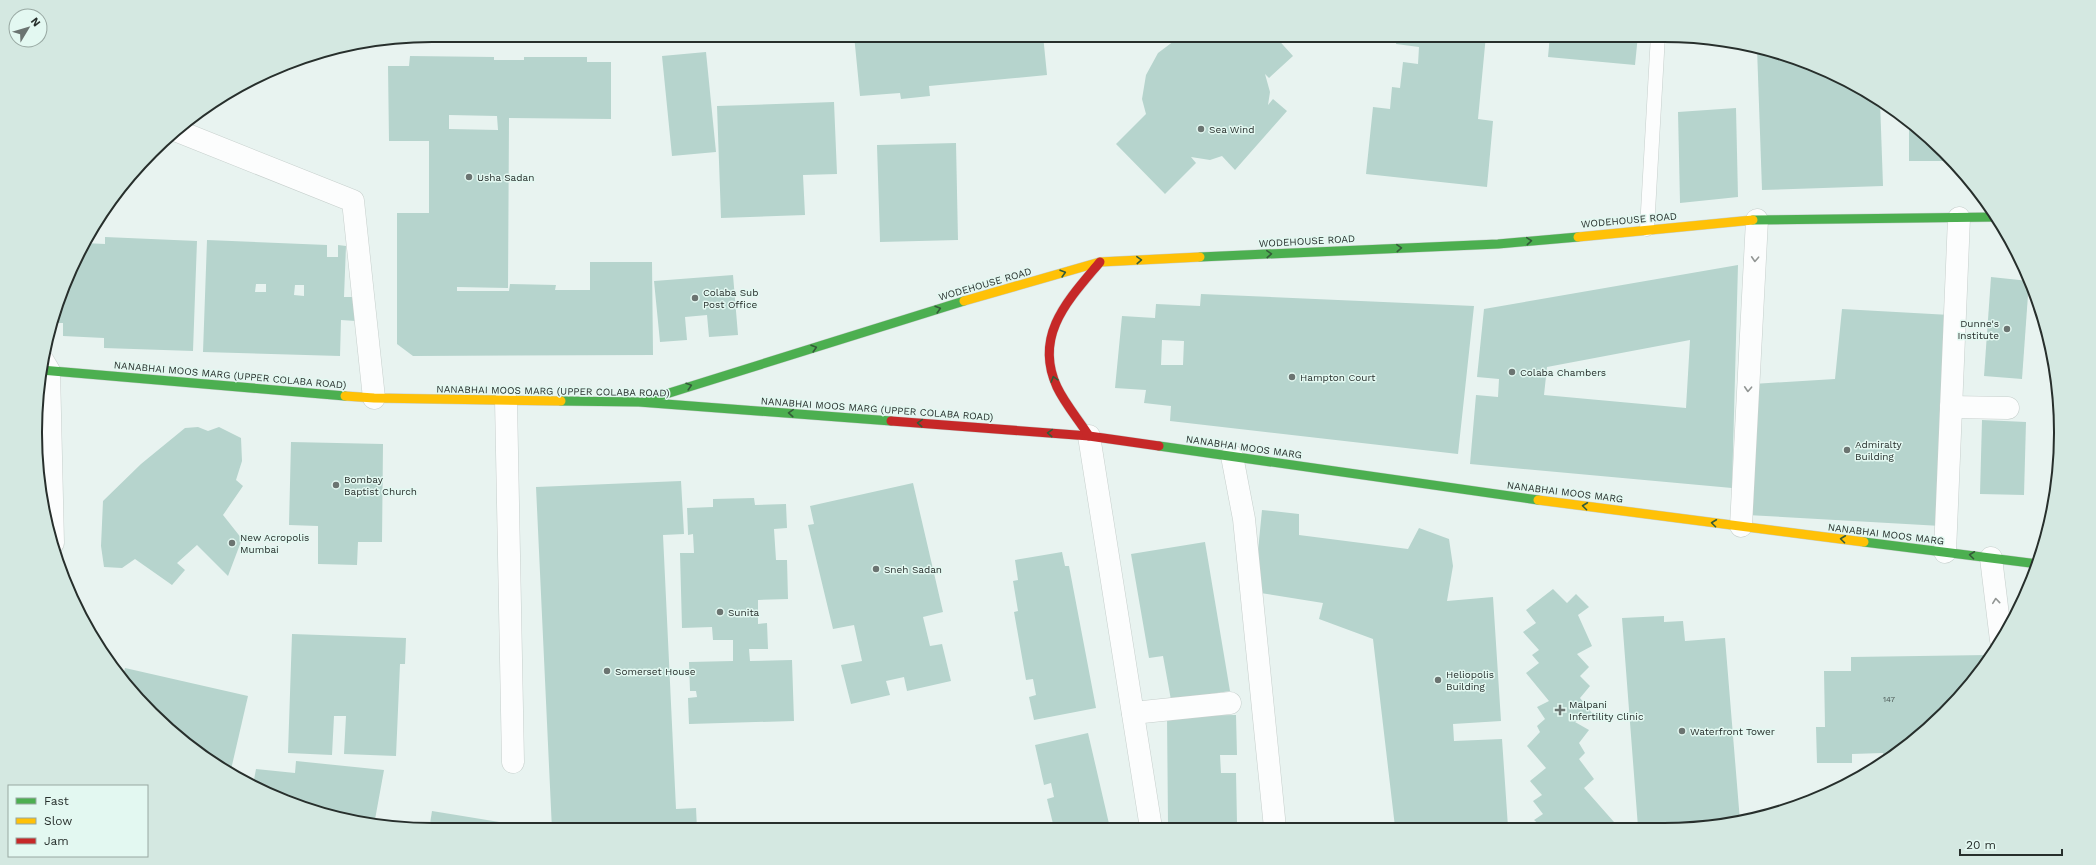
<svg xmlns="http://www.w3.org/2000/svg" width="2096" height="865" font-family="'Work Sans',sans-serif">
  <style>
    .building { fill: #b6d4cd; fill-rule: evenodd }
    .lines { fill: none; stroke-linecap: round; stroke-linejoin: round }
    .lane-casing { stroke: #c6cfcc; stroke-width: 15 }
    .street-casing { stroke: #c6cfcc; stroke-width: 23 }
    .fast-casing { stroke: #c6cfcc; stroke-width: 10 }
    .slow-casing { stroke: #c6cfcc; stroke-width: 10 }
    .jam-casing { stroke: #c6cfcc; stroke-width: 10 }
    .lane { stroke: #fcfdfd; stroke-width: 14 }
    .street { stroke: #fcfdfd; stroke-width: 22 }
    .fast { stroke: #4caf50; stroke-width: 9 }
    .slow { stroke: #ffc107; stroke-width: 9 }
    .jam { stroke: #c62828; stroke-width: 9 }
    .oneway { stroke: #345c39 }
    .oneway2 { stroke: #929694 }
    .poi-dot { fill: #6b7471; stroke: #e3f8f1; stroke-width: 1.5 }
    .labels { text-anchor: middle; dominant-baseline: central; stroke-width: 3; stroke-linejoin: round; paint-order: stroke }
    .number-label { font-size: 8px; fill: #4b5854 }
    .poi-label { font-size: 10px; fill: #272f2c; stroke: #e3f8f1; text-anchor: start }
    .street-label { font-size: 10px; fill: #272f2c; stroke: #e3f8f1 }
    .rim { fill: none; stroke: #272f2c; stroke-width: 2 }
  </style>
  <rect width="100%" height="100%" fill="#e8f3f0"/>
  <!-- building -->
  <g class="building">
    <polygon points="854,35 1043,35 1047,75 929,86 930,96 901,99 900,93 860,96"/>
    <polygon points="1190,35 1224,35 1233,39 1229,35 1274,35 1293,56 1269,78 1265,74 1270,92 1268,105 1273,99 1287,111 1235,170 1222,156 1210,160 1191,157 1196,163 1165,194 1116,144 1146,114 1142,99 1146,75 1158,53 1178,38"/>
    <polygon points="1397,35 1486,35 1478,119 1493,121 1487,187 1366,174 1373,107 1390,109 1392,87 1400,88 1403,62 1418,64 1419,47 1396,44"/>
    <polygon points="1550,35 1638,35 1635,65 1548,57"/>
    <polygon points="1757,48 1791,56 1862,88 1880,101 1883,186 1762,190"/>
    <polygon points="706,52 716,152 672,156 662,56"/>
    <path d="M 410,56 L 494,57 L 494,60 L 524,60 L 524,57 L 587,57 L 587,62 L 611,62 L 611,119 L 509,118 L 508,288 L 457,287 L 457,291 L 509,291 L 510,284 L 556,285 L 555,290 L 590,290 L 590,262 L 652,262 L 653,355 L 413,356 L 397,344 L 397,213 L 429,213 L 429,141 L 389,141 L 388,66 L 409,66 ZM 449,115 L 497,116 L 498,130 L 449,129 Z"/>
    <polygon points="834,102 837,174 803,175 805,215 721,218 717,106"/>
    <polygon points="1736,108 1738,197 1680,203 1678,112"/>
    <polygon points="1909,122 1925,133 1951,161 1909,161"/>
    <polygon points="956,143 958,240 880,242 877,145"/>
    <polygon points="105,237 197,241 193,351 104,348 104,338 63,336 63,323 58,323 59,299 84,243 105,244"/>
    <path d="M 207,240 L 327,245 L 327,257 L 338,257 L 338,245 L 346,246 L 344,297 L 357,297 L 356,321 L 341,320 L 340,356 L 203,352 ZM 256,284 L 266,284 L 266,292 L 255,292 ZM 295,285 L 304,285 L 304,296 L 294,295 Z"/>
    <path d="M 1738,265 L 1732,488 L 1470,464 L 1476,395 L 1498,397 L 1499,379 L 1477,377 L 1484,309 ZM 1690,340 L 1686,408 L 1544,395 L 1547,367 Z"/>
    <polygon points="733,275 738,335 709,337 707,315 685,317 687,340 660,342 654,281"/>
    <polygon points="1991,277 2029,281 2022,379 1984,376"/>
    <path d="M 1201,294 L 1474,306 L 1458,454 L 1170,421 L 1171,406 L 1144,403 L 1146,390 L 1115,388 L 1122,316 L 1155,318 L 1156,304 L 1200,306 ZM 1162,340 L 1184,341 L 1183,365 L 1161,365 Z"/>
    <polygon points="1842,309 1950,315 1941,526 1747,515 1753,384 1835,379"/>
    <polygon points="2058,394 2060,406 2058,484 2055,494"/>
    <polygon points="1982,420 2026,422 2024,495 1980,494"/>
    <polygon points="198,427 208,431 219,427 241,438 242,461 236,480 243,486 223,515 242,539 228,576 197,545 177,563 185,570 172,585 135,559 122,568 104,567 101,546 103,501 141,464 185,428"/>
    <polygon points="291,442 383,444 382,542 358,542 357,565 318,564 318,526 289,525"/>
    <polygon points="681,481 684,534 663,535 676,809 696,808 697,829 552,830 536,487"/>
    <polygon points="913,483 943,612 923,617 930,646 942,644 951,681 907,691 904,677 886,681 890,695 851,704 841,665 862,661 854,625 833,629 808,525 814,524 810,506"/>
    <polygon points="754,498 755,505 786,504 787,528 774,529 776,560 787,560 788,599 758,600 758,624 767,623 768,649 749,649 750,661 792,660 794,721 689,724 688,698 697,697 696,691 690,691 689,662 733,661 733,640 713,640 712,627 682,628 680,553 694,553 693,534 688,535 687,508 713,507 713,499"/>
    <polygon points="1262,510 1299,514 1299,535 1408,549 1419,528 1449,539 1453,566 1447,601 1493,597 1501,721 1453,724 1454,741 1502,739 1508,827 1395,827 1373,639 1319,619 1323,603 1254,592"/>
    <polygon points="1205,542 1230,691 1171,700 1163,656 1149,658 1131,554"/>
    <polygon points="1062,552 1065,566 1069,566 1096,708 1034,720 1029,697 1036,695 1033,679 1026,680 1014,612 1018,611 1013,581 1018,580 1015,560"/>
    <polygon points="1553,589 1567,603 1576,594 1589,607 1578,615 1592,646 1577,654 1589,667 1580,676 1590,686 1580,698 1592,713 1575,722 1589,730 1579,743 1585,753 1579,759 1594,779 1584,788 1614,822 1609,827 1542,827 1534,820 1543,814 1533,801 1542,795 1530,781 1546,768 1527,746 1540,732 1537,726 1545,719 1537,707 1549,701 1526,673 1539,663 1532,655 1539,650 1523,632 1536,623 1526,610"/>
    <polygon points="1664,616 1664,622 1683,621 1685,641 1725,638 1740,821 1677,827 1638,827 1622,618"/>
    <polygon points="292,634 406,638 405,664 400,664 396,756 344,754 346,716 334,716 332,755 288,753"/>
    <polygon points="1988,655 1988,660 1925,732 1883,760 1883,753 1852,754 1852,763 1817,763 1816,727 1825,727 1824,671 1851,671 1851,657"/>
    <polygon points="125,668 248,696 230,774 190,748 134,695 122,680"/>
    <polygon points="1236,715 1237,755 1220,755 1221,773 1236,773 1237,823 1168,823 1167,716"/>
    <polygon points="1088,733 1110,828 1054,828 1047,799 1054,797 1051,783 1044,785 1035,745"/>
    <polygon points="296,761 384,770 374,825 305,809 253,785 256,769 295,773"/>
    <polygon points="432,811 511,824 510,830 429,830"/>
  </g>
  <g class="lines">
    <!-- lane casing -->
    <g class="lane-casing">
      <polyline id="lane" points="1647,229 1658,35"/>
    </g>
    <!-- street casing -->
    <g class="street-casing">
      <g id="street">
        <polyline points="175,130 353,201 374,398"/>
        <polyline points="43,361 49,371 53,543"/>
        <polyline points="506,400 513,762"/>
        <polyline points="1951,407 2008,408"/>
        <polyline points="1089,436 1151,828"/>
        <polyline points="1232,456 1244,519 1275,828"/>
        <polyline points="1741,526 1757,220"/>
        <polyline points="1945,552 1959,218"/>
        <polyline points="1991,558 2001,640"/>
        <polyline points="1133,713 1230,703"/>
      </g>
    </g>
    <!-- fast casing -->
    <g class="fast-casing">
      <g id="fast">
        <polyline points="1753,220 1995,217"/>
        <polyline points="1200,257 1498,244 1578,237"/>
        <polyline points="41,370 345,396"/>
        <polyline points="650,399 964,301"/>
        <polyline points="561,401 639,402 891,421"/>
        <polyline points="1159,446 1538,500"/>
        <polyline points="1864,542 2038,564"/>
      </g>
    </g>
    <!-- slow casing -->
    <g class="slow-casing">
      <g id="slow">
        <polyline points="1578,237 1753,220"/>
        <polyline points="964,301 1100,262 1200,257"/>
        <polyline points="345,396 374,398 561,401"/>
        <polyline points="1538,500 1864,542"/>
      </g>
    </g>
    <!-- jam casing -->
    <g class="jam-casing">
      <g id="jam">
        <polyline points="891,421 1089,436 1159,446"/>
        <path d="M 1089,436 C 1079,420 1065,404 1057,387 C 1033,335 1069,299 1100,262"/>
      </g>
    </g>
    <!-- lane -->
    <use href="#lane" class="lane"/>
    <!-- street -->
    <use href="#street" class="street"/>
    <!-- fast -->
    <use href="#fast" class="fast"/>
    <!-- slow -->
    <use href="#slow" class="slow"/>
    <!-- jam -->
    <use href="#jam" class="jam"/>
  </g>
  <!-- one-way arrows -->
  <defs><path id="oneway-chevron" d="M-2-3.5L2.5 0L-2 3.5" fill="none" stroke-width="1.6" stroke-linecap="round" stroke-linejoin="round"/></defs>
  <g class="oneway">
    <use href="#oneway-chevron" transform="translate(1529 241) rotate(-5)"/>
    <use href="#oneway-chevron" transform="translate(1399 248) rotate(-3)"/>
    <use href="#oneway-chevron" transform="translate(1269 254) rotate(-3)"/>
    <use href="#oneway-chevron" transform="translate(1139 260) rotate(-3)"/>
    <use href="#oneway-chevron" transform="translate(1063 273) rotate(-16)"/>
    <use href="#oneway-chevron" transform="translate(938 309) rotate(-17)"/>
    <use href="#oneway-chevron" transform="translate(814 348) rotate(-17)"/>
    <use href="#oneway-chevron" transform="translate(1054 379) rotate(-107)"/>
    <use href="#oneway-chevron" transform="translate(689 386) rotate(-17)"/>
    <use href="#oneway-chevron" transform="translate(791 413) rotate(-176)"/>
    <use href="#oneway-chevron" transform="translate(920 423) rotate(-176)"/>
    <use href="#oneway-chevron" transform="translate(1050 433) rotate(-176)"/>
    <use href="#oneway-chevron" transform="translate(1585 506) rotate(-173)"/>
    <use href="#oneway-chevron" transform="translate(1714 523) rotate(-173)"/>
    <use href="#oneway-chevron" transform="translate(1843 539) rotate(-173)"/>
    <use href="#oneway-chevron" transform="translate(1972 555) rotate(-173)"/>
  </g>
  <g class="oneway2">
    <use href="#oneway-chevron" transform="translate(1755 259) rotate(93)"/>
    <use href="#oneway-chevron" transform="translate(1748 389) rotate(93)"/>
    <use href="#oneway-chevron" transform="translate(1996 601) rotate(-96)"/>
  </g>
  <!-- markers -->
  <g class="poi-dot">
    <circle cx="1201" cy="129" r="4"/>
    <circle cx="469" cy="177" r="4"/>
    <circle cx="695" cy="298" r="4"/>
    <circle cx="2007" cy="329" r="4"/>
    <circle cx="1512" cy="372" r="4"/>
    <circle cx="1292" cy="377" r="4"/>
    <circle cx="1847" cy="450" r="4"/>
    <circle cx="336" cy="485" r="4"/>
    <circle cx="232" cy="543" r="4"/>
    <circle cx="876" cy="569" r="4"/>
    <circle cx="720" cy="612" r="4"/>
    <circle cx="607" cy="671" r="4"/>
    <circle cx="1438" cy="680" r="4"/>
    <path d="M1558 704h4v4h4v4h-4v4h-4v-4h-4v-4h4z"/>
    <circle cx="1682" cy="731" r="4"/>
  </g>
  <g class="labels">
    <!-- number labels -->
    <g class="number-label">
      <text x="1889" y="699">147</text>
    </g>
    <!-- poi labels -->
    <g class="poi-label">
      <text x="1209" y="129">Sea Wind</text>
      <text x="477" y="177">Usha Sadan</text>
      <text x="703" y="292">Colaba Sub<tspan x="703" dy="12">Post Office</tspan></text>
      <text x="1999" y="323" text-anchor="end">Dunne's<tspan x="1999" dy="12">Institute</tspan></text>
      <text x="1520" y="372">Colaba Chambers</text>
      <text x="1300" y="377">Hampton Court</text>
      <text x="1855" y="444">Admiralty<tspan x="1855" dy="12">Building</tspan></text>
      <text x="344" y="479">Bombay<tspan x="344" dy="12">Baptist Church</tspan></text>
      <text x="240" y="537">New Acropolis<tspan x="240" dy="12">Mumbai</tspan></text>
      <text x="884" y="569">Sneh Sadan</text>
      <text x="728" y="612">Sunita</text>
      <text x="615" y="671">Somerset House</text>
      <text x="1446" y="674">Heliopolis<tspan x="1446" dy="12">Building</tspan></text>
      <text x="1569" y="704">Malpani<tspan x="1569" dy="12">Infertility Clinic</tspan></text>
      <text x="1690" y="731">Waterfront Tower</text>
    </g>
    <!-- street labels -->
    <g class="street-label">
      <text transform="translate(1629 220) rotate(-5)">WODEHOUSE ROAD</text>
      <text transform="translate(1307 241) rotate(-3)">WODEHOUSE ROAD</text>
      <text transform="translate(985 284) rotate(-16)">WODEHOUSE ROAD</text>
      <text transform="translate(230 375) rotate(5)">NANABHAI MOOS MARG (UPPER COLABA ROAD)</text>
      <text transform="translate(553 391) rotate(1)">NANABHAI MOOS MARG (UPPER COLABA ROAD)</text>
      <text transform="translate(877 409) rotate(4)">NANABHAI MOOS MARG (UPPER COLABA ROAD)</text>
      <text transform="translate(1244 447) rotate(8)">NANABHAI MOOS MARG</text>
      <text transform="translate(1565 492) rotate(7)">NANABHAI MOOS MARG</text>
      <text transform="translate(1886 534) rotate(7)">NANABHAI MOOS MARG</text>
    </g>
  </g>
  <!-- crop -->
  <path d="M0 0H2096V865H0ZM432 42H1664A390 390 0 0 1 2054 432V433A390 390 0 0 1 1664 823H432A390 390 0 0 1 42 433V432A390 390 0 0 1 432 42Z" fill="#d4e8e1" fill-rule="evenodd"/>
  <path class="rim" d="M432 42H1664A390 390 0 0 1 2054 432V433A390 390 0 0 1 1664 823H432A390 390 0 0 1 42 433V432A390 390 0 0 1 432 42Z"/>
  <!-- legend -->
  <rect x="8" y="785" width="140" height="72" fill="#e3f8f1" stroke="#98a8a2"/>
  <rect x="16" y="798" width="20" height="6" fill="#4caf50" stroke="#98a8a2"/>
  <text x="44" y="805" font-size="12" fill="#272f2c">Fast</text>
  <rect x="16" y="818" width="20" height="6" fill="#ffc107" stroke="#98a8a2"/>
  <text x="44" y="825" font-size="12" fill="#272f2c">Slow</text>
  <rect x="16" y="838" width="20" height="6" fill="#c62828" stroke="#98a8a2"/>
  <text x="44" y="845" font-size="12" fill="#272f2c">Jam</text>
  <!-- north arrow -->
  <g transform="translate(28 28) rotate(52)"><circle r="19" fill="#e3f8f1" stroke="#98a8a2"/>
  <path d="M0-3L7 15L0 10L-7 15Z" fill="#6b7471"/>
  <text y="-6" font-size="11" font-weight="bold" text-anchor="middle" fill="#272f2c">N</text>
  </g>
  <!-- scale -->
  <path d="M1960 849v6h102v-6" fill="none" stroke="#272f2c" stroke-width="2"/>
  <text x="1966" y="849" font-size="12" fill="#272f2c" stroke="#e3f8f1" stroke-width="3" paint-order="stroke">20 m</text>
</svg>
